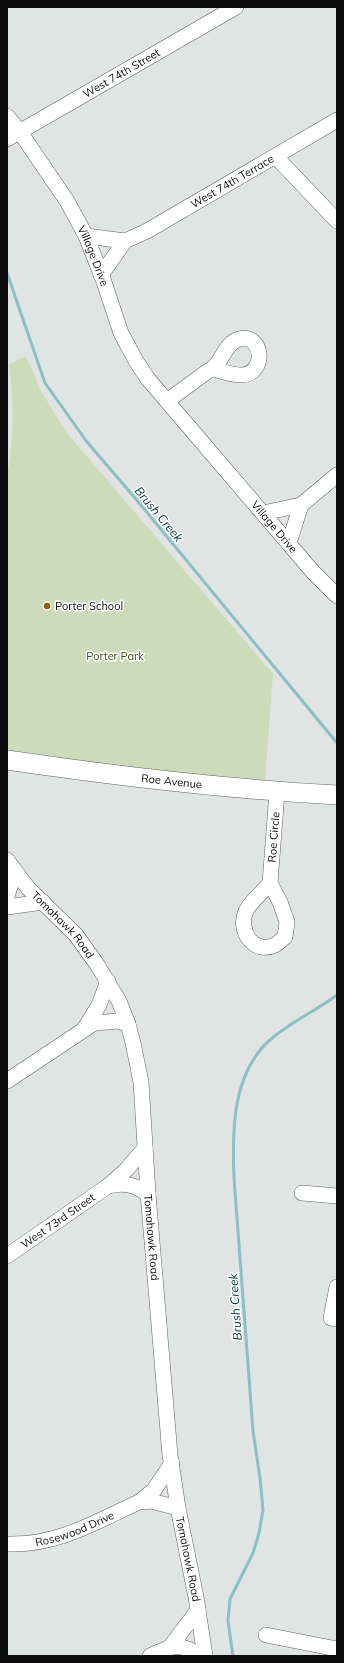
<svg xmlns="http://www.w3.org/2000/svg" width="344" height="1663" font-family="Mulish,sans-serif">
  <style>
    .green { fill: #ccdcbb }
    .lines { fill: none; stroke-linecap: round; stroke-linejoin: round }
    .stream { stroke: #8bbfc2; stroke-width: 3 }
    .minor-casing { stroke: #5d615f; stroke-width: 16 }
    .major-casing { stroke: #5d615f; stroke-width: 20 }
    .minor { stroke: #fff; stroke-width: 15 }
    .major { stroke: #fff; stroke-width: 19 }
    .poi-dot { fill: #8f600a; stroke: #fff; stroke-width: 1.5 }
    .labels { text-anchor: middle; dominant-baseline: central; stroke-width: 3; stroke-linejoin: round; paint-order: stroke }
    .street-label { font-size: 11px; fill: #0c0d0c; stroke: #fff }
    .poi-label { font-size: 11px; fill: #0c0d0c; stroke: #fff; text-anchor: start }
    .park-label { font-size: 11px; fill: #3b511a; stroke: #fff }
    .water-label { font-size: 12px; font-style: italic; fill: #003436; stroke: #fff }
  </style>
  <rect width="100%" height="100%" fill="#e0e4e2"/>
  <!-- green -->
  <path class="green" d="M 26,356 L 41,391 L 67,433 L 273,674 L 265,781 L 183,774 L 7,751 L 7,476 C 14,439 14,402 9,364 Z"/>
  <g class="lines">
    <!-- stream -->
    <g class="stream">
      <polyline points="7,273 45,383 87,442 135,498 337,743"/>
      <path d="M 233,1656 L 228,1621 L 230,1599 L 253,1553 L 259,1533 L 263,1510 L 260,1478 L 253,1431 L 234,1178 C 232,1131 232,1073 270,1040 C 290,1022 316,1011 337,995"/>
    </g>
    <!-- minor casing -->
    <g class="minor-casing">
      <g id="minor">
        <path id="s1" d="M 7,116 L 20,132 L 67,201 L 86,236 L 103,279 L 121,333 L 136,361 L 148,379 L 313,572 L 337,596"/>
        <path id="s2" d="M 7,139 L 236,7"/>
        <polyline points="276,157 337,221"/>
        <path id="s3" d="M 86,236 L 125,241 L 147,231 L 337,120"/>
        <polyline points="101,275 125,241"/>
        <path d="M 167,401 L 208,371 C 222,366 223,344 239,339 C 263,333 267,372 243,375 C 234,376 222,371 213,369"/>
        <polyline points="263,513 301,505 337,475"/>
        <polyline points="289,543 301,505"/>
        <path id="s4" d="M 7,860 L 28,888 L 76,935 L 98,966 L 119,1001 L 128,1024 L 133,1043 L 141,1082 L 148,1194 L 170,1455 L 178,1508 L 196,1597 L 205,1656"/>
        <path id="s5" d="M 270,883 C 264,891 250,902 246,911 C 237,931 254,955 275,945 C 279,943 282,939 285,937 L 287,922 L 280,902 L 270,883 L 277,792"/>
        <polyline points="7,896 15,872"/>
        <polyline points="7,907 43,902"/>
        <polyline points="85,1028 99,1005 108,981"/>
        <polyline points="7,1081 94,1023 118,1021 128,1024"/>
        <path d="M 108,1186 C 125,1182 135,1185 148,1194"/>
        <polyline points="302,1193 337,1196"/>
        <path id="s6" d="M 7,1256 L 108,1186 L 126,1170 L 145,1148"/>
        <polyline points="337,1287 331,1318 337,1319"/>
        <polyline points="139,1502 154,1490 172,1463"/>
        <path id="s7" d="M 7,1544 C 57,1546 95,1522 139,1502 L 151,1501 L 178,1508"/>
        <polyline points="266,1635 337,1649"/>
        <polyline points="170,1647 198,1610"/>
        <path d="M 150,1656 C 176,1644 177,1643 203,1656"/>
      </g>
    </g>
    <!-- major casing -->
    <g class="major-casing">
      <g id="major">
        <path id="s8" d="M 7,760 C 116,776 227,789 337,795"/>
      </g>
    </g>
    <!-- minor -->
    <use href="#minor" class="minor"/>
    <!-- major -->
    <use href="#major" class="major"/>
  </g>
  <!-- markers -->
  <circle class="poi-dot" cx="47" cy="606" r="4"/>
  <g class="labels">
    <!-- street labels -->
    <g class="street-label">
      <text stroke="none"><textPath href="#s2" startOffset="132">West 74th Street</textPath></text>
      <text stroke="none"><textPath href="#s3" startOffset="162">West 74th Terrace</textPath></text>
      <text stroke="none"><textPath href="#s1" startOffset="165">Village Drive</textPath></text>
      <text stroke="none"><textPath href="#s1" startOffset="495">Village Drive</textPath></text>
      <text stroke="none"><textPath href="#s8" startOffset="166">Roe Avenue</textPath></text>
      <text stroke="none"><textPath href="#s5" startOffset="212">Roe Circle</textPath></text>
      <text stroke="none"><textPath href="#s4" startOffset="86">Tomahawk Road</textPath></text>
      <text stroke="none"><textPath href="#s6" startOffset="62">West 73rd Street</textPath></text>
      <text stroke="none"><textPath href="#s4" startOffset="421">Tomahawk Road</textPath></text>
      <text stroke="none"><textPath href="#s7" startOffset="70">Rosewood Drive</textPath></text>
      <text stroke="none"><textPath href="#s4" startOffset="745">Tomahawk Road</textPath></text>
    </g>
    <!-- poi labels -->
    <g class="poi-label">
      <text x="55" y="606">Porter School</text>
    </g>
    <!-- park labels -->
    <g class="park-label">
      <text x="115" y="656">Porter Park</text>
    </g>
    <!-- water labels -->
    <g class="water-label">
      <text transform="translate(159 514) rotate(50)">Brush Creek</text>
      <text transform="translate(235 1307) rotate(-94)">Brush Creek</text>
    </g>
  </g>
  <!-- border -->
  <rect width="344" height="1663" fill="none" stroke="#0c0d0c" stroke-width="16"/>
</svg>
